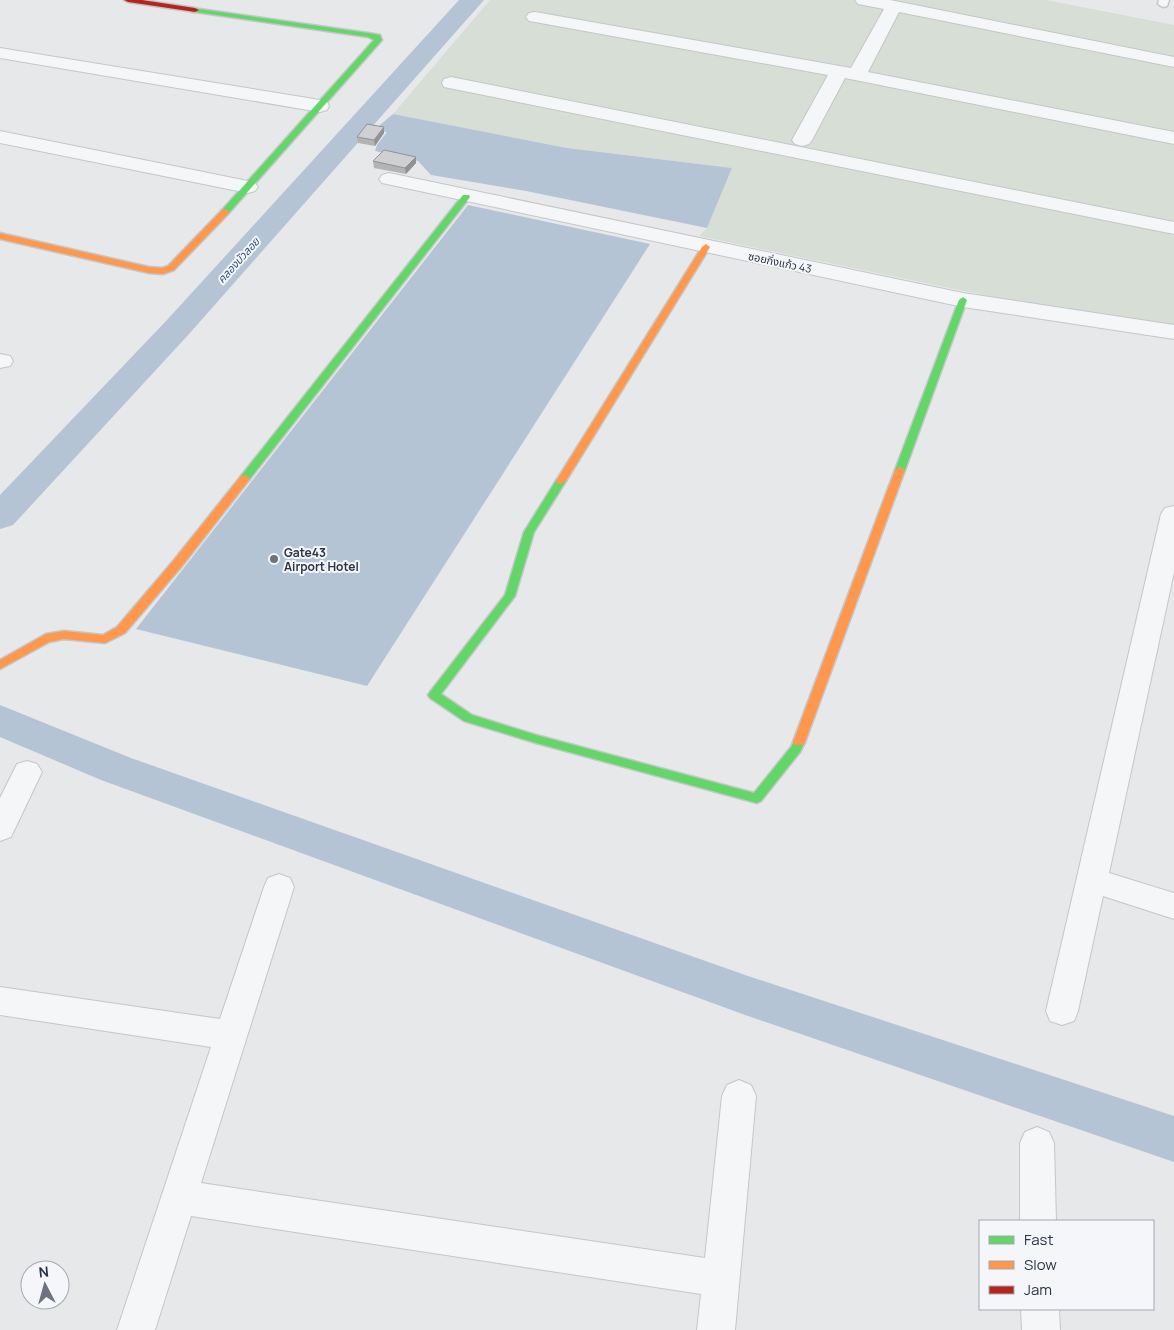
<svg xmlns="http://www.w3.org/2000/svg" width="1174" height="1330" font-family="Manrope,'Noto Sans Thai',sans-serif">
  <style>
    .green { fill: #d6ded6 }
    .water { fill: #b4c4d5 }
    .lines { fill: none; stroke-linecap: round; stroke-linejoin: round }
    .canal { fill: #b4c4d5; fill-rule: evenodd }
    .lane-casing { stroke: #c4c6c8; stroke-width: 3 }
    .street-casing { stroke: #c4c6c8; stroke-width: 2 }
    .fast-casing { stroke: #c4c6c8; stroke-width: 3 }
    .slow-casing { stroke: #c4c6c8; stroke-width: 3 }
    .jam-casing { stroke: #c4c6c8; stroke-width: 3 }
    .lane { fill: #f5f6f7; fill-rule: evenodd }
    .street { fill: #f5f6f7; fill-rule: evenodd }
    .fast { fill: #63d668; fill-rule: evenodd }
    .slow { fill: #ff974d; fill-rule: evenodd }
    .jam { fill: #b3261e; fill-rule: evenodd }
    .wall { fill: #b1b3b5 }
    .shaded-wall { fill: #909294 }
    .building { fill: #ced0d3; stroke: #909294 }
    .poi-dot { fill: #6c737f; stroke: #f4f6f9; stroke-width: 2 }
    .labels { text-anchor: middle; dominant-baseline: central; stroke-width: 4; stroke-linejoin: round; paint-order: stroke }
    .far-water-label { font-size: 11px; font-style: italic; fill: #34527a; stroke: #f4f6f9 }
    .far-street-label { font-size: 11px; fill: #2b3445; stroke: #f4f6f9 }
    .poi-label { font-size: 12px; font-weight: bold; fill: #2b3445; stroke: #f4f6f9; text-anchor: start }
  </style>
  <rect width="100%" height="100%" fill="#e6e8ea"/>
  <!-- green -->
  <polygon class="green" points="490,0 1046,0 1174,25 1174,331 964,291 699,236 707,228 732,168 567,148 393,114"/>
  <!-- water -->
  <g class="water">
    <polygon points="393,114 567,148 732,168 707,228 526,191 431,175 418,161 375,151 377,145 387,132 374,130"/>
    <polygon points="468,205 650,244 367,686 136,629"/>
  </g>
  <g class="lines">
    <!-- canal -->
    <g class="canal">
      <polygon points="459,0 484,0 189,334 13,525 0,529 0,495 167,320"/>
      <polygon points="0,705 131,758 748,976 1174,1116 1174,1162 748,1016 101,780 0,737"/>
    </g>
    <!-- lane casing -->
    <g class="lane-casing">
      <polygon id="lane" points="1159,0 1169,0 1167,6 1163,7 1158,4"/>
    </g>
    <!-- street casing -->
    <g class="street-casing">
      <g id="street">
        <polygon points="855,0 890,0 1174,57 1174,67 899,12 868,72 1174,132 1174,144 845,78 812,140 809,144 802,146 795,144 792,140 828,75 535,22 529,21 526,17 529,13 535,12 851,68 884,9 858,4"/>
        <polygon points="0,48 320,100 327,102 329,106 327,110 320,112 0,58"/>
        <polygon points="451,77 1174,222 1174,234 444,87 442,83 444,79"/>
        <polygon points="0,131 248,181 255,183 258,187 255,191 248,193 0,143"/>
        <polygon points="389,173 963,293 1174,325 1174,339 963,307 382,183 379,179 382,175"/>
        <polygon points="0,354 10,356 13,361 10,366 0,368"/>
        <polygon points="1174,506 1174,572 1109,873 1174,893 1174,919 1103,896 1078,1011 1074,1021 1062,1025 1050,1021 1046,1011 1161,514 1165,508"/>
        <polygon points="27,761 37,764 42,772 11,837 0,841 0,798 17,764"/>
        <polygon points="279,874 290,878 294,887 201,1183 705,1258 722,1096 727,1085 739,1080 751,1085 756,1096 735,1330 697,1330 701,1294 191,1216 155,1330 117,1330 211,1047 0,1015 0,987 220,1019 264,887 268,878"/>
        <polygon points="1037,1127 1049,1132 1054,1143 1056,1221 1020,1221 1020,1143 1025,1132"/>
        <polygon points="1021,1309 1059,1309 1060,1330 1022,1330"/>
      </g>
    </g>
    <!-- fast casing -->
    <g class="fast-casing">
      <g id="fast">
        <polygon points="192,8 368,33 380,35 382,40 228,214 225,215 221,212 222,210 374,40 368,37 195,12 192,12"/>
        <polygon points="463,195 469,195 470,197 249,480 241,480 240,478 241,476"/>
        <polygon points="963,297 967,300 905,470 904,472 896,472 895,470 959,300"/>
        <polygon points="561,478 566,481 534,532 515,596 441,694 472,715 536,735 754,793 791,747 795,739 803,739 805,742 800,752 761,801 757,803 536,743 464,721 430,698 428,695 430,692 505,595 524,532 557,479"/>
      </g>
    </g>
    <!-- slow casing -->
    <g class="slow-casing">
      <g id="slow">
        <polygon points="225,209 229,212 228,214 174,270 163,274 149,273 0,239 0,233 149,267 162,268 168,266 222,210"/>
        <polygon points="706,244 710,247 566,481 561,484 557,483 556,481 702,247"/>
        <polygon points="900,467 905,470 805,742 803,745 795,745 793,742 895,470"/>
        <polygon points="245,475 250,478 249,480 182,566 125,633 105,643 64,639 49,642 0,669 0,660 46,634 64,631 103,635 117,627 174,560 241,476"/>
      </g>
    </g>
    <!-- jam casing -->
    <g class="jam-casing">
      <polygon id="jam" points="124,0 142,0 195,8 199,10 195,12 128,2"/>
    </g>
    <!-- lane -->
    <use href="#lane" class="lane"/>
    <!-- street -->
    <use href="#street" class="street"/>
    <!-- fast -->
    <use href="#fast" class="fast"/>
    <!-- slow -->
    <use href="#slow" class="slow"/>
    <!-- jam -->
    <use href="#jam" class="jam"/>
  </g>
  <!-- wall -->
  <g class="wall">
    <polygon points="384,127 384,133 375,146 358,143 357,137"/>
    <polygon points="373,161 416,163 406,174 374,168"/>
  </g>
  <!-- shaded-wall -->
  <g class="shaded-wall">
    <polygon points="384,127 384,133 375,146 374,140"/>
    <polygon points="416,157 416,163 406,174 405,168"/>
  </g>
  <!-- building -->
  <g class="building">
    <polygon points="367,124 384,127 374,140 357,137"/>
    <polygon points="384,150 416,157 405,168 373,161"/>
  </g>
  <!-- markers -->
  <circle class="poi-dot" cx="274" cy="559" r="5"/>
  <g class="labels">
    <!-- far-water labels -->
    <g class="far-water-label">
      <text transform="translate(238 260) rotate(-48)">คลองบัวลอย</text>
    </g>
    <!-- far-street labels -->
    <g class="far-street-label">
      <text transform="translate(780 262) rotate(12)">ซอยกิ่งแก้ว 43</text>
    </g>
    <!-- poi labels -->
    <g class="poi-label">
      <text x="284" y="552">Gate43<tspan x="284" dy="14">Airport Hotel</tspan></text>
    </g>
  </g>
  <!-- legend -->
  <rect x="979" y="1220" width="175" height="90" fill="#f4f6f9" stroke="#a4a8b1"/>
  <rect x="989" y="1236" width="25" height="8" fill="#63d668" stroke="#a4a8b1"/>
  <text x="1024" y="1245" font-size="15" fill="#2b3445">Fast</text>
  <rect x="989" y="1261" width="25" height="8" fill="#ff974d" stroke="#a4a8b1"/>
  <text x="1024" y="1270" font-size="15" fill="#2b3445">Slow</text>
  <rect x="989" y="1286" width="25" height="8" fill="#b3261e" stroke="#a4a8b1"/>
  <text x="1024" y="1295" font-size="15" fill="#2b3445">Jam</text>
  <!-- north arrow -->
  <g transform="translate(45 1285) rotate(354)"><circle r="24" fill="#f4f6f9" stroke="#a4a8b1"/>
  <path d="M0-4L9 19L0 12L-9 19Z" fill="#6c737f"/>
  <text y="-8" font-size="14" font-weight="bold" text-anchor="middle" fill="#2b3445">N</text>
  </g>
</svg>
